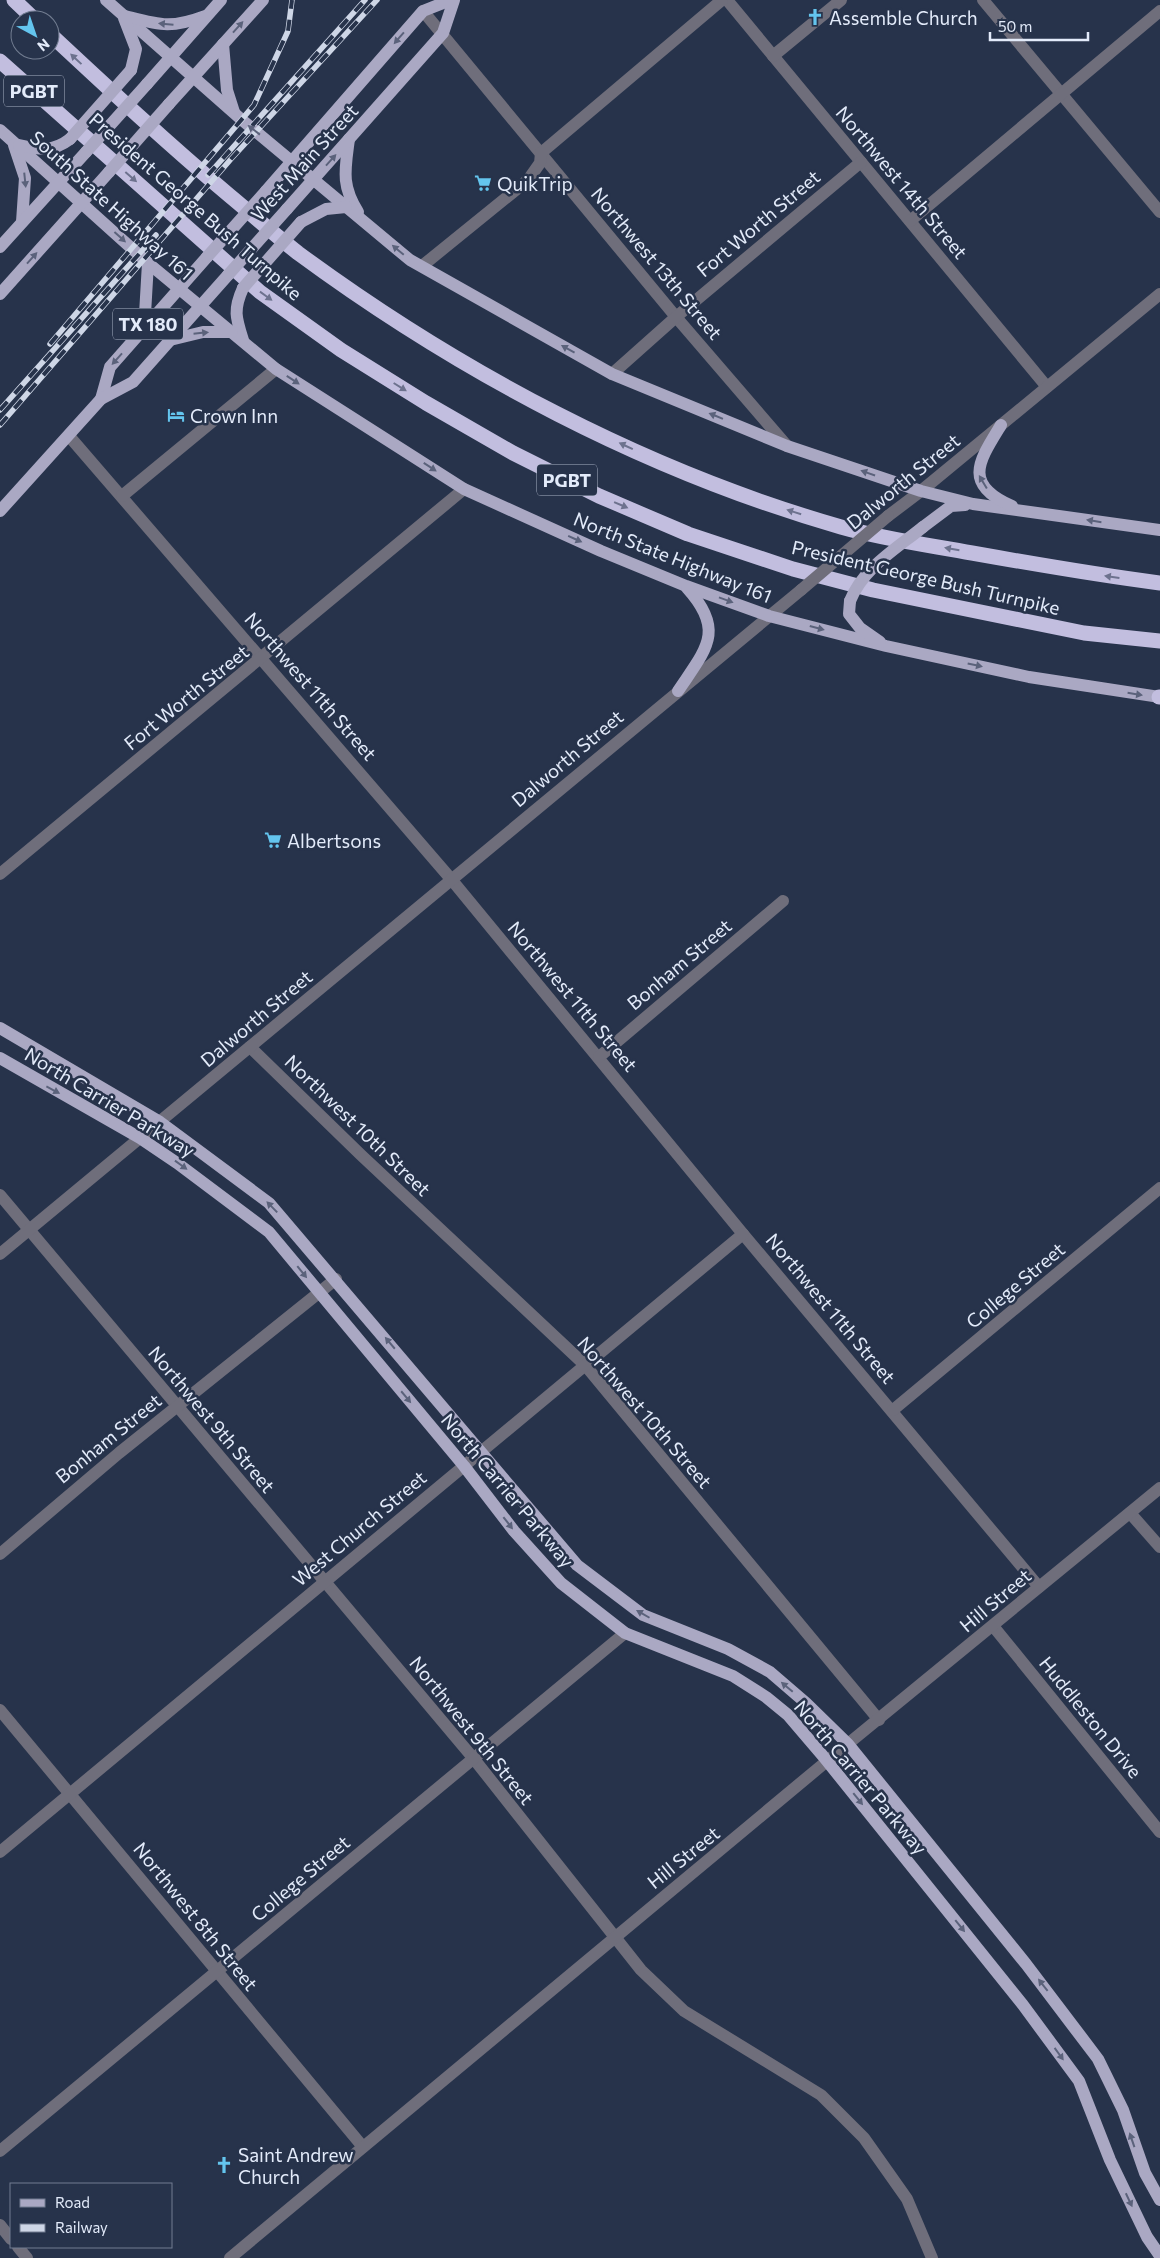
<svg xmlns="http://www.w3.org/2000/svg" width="1160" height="2258" font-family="Commissioner,sans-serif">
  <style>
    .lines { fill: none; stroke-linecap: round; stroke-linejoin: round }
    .minor { stroke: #6f6e7b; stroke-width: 12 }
    .major { stroke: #aaa8c3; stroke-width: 12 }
    .highway { stroke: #c2bedf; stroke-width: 15 }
    .rail-casing { stroke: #ced6e6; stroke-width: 5.5 }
    .rail { stroke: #27334b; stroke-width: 4; stroke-dasharray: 11; stroke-linecap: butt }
    .minor-bridge { stroke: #6f6e7b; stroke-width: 12 }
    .major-bridge { stroke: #aaa8c3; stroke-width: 12 }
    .oneway { fill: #5b627b }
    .oneway2 { fill: #6d728e }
    .labels { text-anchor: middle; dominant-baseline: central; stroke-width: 5; stroke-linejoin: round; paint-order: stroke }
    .shield { fill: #27334b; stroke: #abb4c6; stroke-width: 1 }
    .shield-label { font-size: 18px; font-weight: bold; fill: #e3ebfa }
    .poi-label { font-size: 19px; fill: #e3ebfa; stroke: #27334b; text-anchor: start }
    .street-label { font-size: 19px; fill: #e3ebfa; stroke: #27334b }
  </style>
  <rect width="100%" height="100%" fill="#27334b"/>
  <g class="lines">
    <!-- minor -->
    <g class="minor">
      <polyline points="727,0 1047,387"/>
      <polyline points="983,0 1160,212"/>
      <polyline points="423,11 676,317 787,446"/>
      <polyline points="773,56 841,0"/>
      <polyline points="910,221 1160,11"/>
      <polyline points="422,266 528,180 540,163 541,153 722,0"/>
      <polyline points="612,374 676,317 861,162"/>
      <polyline points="69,436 451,879 743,1234 1039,1587"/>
      <polyline points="122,496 276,369"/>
      <polyline points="888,516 921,491 1160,294"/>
      <polyline points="0,874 464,489"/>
      <polyline points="250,1047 361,1155 585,1365 879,1720"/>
      <polyline points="599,1057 783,901"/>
      <polyline points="0,1195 474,1759 641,1970 684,2011 821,2095 864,2138 907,2199 932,2258"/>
      <polyline points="0,1254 801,590"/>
      <polyline points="893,1410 1160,1188"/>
      <polyline points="1130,1513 1160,1547"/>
      <polyline points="0,1554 119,1453 336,1279"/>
      <polyline points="993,1626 1160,1832"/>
      <polyline points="0,1710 363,2147"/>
      <polyline points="0,1852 743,1234"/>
      <polyline points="0,2151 625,1633"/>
      <polyline points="0,2225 11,2239"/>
      <polyline points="18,2247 27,2258"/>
      <polyline points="230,2258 827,1761 1160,1488"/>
    </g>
    <!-- major -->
    <g class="major">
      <polyline points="106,0 242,120 410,260 612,374 787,446 921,491 973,504 1160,530"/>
      <path d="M 125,16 C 160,25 170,29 205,16"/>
      <polyline points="124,18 136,49 131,70"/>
      <polyline points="223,44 227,90 234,112"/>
      <polyline points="147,84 221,0"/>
      <polyline points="169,104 263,0"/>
      <polyline points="0,130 148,263 276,369 464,489 601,551 686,586 769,616 886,646 1029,677 1160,697"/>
      <path d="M 349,139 C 345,170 341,185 358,212"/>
      <polyline points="14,145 25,178 22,222"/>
      <path d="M 19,145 C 40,150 53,152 70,139"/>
      <polyline points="266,191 423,11 451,0"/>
      <polyline points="287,209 443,33 454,0"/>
      <polyline points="301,222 326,209 346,207"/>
      <polyline points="0,247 86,152"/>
      <path d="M 243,288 C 233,310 236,318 243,340"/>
      <polyline points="0,294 109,172"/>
      <polyline points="138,329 145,314 148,263"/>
      <polyline points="170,340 203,332 232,332"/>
      <polyline points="101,399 110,367 207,257"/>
      <path d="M 1001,425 C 979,461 962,484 1012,506"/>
      <polyline points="0,511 101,399 133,382 228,275"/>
      <polyline points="923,527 951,506 965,505"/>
      <polyline points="850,601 849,614 860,628 880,642"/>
      <path d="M 678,691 C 706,649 726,631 687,588"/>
      <polyline points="0,1028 160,1122 269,1203 577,1565 643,1615 728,1649 770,1672 806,1703 848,1744 1026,1964 1098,2059 1123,2110 1145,2173 1160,2200"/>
      <polyline points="0,1058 140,1138 177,1163 269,1232 464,1466 514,1531 561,1583 625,1633 733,1676 766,1697 788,1715 823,1756 1023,2005 1079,2081 1110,2160 1147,2237 1160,2256"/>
    </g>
    <!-- highway -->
    <g class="highway">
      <polyline points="14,0 35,20"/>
      <path d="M 50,34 C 109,89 168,144 230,196 C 253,215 275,235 298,253 C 461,373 646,471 841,527 C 883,539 928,545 972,553 C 1034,564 1097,575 1160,583"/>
      <polyline points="0,61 260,292 341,350 426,403 513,453 599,496 688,534 793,569 873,590 1084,633 1160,641"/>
      <polyline points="1159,697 1160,697"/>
    </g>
    <!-- rail casing -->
    <g class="rail-casing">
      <g id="rail">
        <polyline points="208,175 365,0"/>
        <polyline points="50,344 254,105 288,31 292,0"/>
        <polyline points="0,410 156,235"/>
        <polyline points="0,425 231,159 377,0"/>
      </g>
    </g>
    <!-- rail -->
    <use href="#rail" class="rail"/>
    <!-- minor-bridge -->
    <polyline class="minor-bridge" points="801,590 888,516"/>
    <!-- major-bridge -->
    <g class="major-bridge">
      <polyline points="70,139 131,70"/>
      <polyline points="86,152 147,84"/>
      <polyline points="109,172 169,104"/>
      <polyline points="207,257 266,191"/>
      <polyline points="228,275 287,209"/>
      <polyline points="243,288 301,222"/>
      <path d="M 850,601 C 863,568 896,549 923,527"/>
    </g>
  </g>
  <!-- one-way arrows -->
  <defs><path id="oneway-solid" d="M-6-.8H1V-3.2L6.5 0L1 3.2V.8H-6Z" transform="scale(1.25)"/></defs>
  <g class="oneway">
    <use href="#oneway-solid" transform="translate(166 24) rotate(-175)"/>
    <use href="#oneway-solid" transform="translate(238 27) rotate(-48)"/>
    <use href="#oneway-solid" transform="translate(399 38) rotate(131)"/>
    <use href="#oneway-solid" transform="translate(254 130) rotate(-142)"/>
    <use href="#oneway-solid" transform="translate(331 160) rotate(-48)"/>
    <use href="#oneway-solid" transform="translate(25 180) rotate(84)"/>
    <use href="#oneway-solid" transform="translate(120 237) rotate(42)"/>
    <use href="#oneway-solid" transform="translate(398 250) rotate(-140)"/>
    <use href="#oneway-solid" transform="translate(32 258) rotate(-48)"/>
    <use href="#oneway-solid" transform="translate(201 333) rotate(-6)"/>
    <use href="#oneway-solid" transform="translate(568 349) rotate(-151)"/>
    <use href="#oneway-solid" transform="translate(117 359) rotate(132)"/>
    <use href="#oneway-solid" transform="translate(293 380) rotate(33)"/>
    <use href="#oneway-solid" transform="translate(716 416) rotate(-158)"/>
    <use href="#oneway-solid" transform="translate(430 467) rotate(33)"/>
    <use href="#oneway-solid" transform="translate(868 473) rotate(-161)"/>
    <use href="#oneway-solid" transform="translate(983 482) rotate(-121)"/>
    <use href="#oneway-solid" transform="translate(1094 521) rotate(-171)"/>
    <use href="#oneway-solid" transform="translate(575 539) rotate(24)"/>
    <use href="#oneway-solid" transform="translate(726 600) rotate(20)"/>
    <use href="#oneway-solid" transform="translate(817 628) rotate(15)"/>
    <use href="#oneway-solid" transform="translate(975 665) rotate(12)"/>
    <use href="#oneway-solid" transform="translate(1135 694) rotate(9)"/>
    <use href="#oneway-solid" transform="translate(53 1090) rotate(28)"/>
    <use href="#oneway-solid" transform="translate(181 1165) rotate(36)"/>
    <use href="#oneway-solid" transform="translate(272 1207) rotate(-134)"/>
    <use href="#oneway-solid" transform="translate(302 1272) rotate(51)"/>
    <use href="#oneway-solid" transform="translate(390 1343) rotate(-130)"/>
    <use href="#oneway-solid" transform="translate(406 1397) rotate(50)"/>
    <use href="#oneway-solid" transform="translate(508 1523) rotate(52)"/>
    <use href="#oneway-solid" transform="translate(643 1614) rotate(-150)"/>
    <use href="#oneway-solid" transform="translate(787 1687) rotate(-140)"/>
    <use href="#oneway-solid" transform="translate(858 1799) rotate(51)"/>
    <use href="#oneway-solid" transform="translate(960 1926) rotate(51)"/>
    <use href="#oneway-solid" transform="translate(1043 1985) rotate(-128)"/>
    <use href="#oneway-solid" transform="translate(1059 2054) rotate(54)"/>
    <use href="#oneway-solid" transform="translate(1132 2140) rotate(-109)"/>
    <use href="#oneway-solid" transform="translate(1129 2200) rotate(65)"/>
  </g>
  <g class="oneway2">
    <use href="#oneway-solid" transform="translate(76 59) rotate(-137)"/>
    <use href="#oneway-solid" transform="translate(131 177) rotate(41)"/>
    <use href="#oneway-solid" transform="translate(266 296) rotate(36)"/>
    <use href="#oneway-solid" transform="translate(400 387) rotate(32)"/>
    <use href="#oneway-solid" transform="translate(626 446) rotate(-155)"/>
    <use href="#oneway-solid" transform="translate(621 505) rotate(23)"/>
    <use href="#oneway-solid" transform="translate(794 512) rotate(-163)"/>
    <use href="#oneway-solid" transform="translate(952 549) rotate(-170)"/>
    <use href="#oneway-solid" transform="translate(1112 577) rotate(-172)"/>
  </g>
  <!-- icons -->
  <defs>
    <g id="church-bare" transform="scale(1.35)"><path d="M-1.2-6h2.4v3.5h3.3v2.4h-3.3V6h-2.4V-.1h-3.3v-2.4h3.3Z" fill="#64c5ee" stroke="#27334b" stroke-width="2.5" paint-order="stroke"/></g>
    <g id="supermarket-bare" transform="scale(1.35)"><path d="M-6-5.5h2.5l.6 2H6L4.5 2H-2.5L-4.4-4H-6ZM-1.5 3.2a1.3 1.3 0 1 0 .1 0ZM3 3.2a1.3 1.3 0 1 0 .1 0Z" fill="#64c5ee" stroke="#27334b" stroke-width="2.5" paint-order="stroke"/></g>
    <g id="hotel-bare" transform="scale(1.35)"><path d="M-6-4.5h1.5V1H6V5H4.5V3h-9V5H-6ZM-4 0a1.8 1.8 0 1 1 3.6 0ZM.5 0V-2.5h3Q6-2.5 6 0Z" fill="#64c5ee" stroke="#27334b" stroke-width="2.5" paint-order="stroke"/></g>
  </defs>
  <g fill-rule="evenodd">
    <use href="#church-bare" x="815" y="17"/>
    <use href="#supermarket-bare" x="483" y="183"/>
    <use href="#hotel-bare" x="176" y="415"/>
    <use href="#supermarket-bare" x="273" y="840"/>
    <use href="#church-bare" x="224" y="2165"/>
  </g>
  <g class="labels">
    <!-- shield labels -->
    <g class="shield">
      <rect x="4" y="75.5" width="60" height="31" rx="4"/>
      <rect x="113" y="308.5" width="70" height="31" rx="4"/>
      <rect x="537" y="464.5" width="60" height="31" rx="4"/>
    </g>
    <g class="shield-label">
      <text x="34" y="91">PGBT</text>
      <text x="148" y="324">TX 180</text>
      <text x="567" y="480">PGBT</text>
    </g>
    <!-- poi labels -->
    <g class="poi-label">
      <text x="829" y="17">Assemble Church</text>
      <text x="497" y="183">QuikTrip</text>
      <text x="190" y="415">Crown Inn</text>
      <text x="287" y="840">Albertsons</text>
      <text x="238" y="2154">Saint Andrew<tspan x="238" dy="22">Church</tspan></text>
    </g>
    <!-- street labels -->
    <g class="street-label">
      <text transform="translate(304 162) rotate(-48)">West Main Street</text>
      <text transform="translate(902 182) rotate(50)">Northwest 14th Street</text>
      <text transform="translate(112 205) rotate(42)">South State Highway 161</text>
      <text transform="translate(196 206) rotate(41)">President George Bush Turnpike</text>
      <text transform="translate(758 223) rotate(-40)">Fort Worth Street</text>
      <text transform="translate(657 263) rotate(50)">Northwest 13th Street</text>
      <text transform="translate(903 481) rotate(-39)">Dalworth Street</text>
      <text transform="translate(673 557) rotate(22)">North State Highway 161</text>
      <text transform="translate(926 577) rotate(13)">President George Bush Turnpike</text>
      <text transform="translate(311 686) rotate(49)">Northwest 11th Street</text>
      <text transform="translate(186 697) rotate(-39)">Fort Worth Street</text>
      <text transform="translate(567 758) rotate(-40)">Dalworth Street</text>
      <text transform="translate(679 964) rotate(-40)">Bonham Street</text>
      <text transform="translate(573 996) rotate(50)">Northwest 11th Street</text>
      <text transform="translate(256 1018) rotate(-40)">Dalworth Street</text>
      <text transform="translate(110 1102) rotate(31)">North Carrier Parkway</text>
      <text transform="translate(358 1125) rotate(44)">Northwest 10th Street</text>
      <text transform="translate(1015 1285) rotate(-40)">College Street</text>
      <text transform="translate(831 1308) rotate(50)">Northwest 11th Street</text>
      <text transform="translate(645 1412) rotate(49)">Northwest 10th Street</text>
      <text transform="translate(212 1419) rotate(50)">Northwest 9th Street</text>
      <text transform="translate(108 1438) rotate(-39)">Bonham Street</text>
      <text transform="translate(508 1490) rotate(50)">North Carrier Parkway</text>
      <text transform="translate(359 1528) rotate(-40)">West Church Street</text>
      <text transform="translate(995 1600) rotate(-40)">Hill Street</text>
      <text transform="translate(1091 1717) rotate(51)">Huddleston Drive</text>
      <text transform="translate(472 1730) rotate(51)">Northwest 9th Street</text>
      <text transform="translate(861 1777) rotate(50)">North Carrier Parkway</text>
      <text transform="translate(683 1857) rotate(-39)">Hill Street</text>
      <text transform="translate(300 1878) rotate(-40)">College Street</text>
      <text transform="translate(196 1916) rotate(51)">Northwest 8th Street</text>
    </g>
  </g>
  <!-- legend -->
  <rect x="10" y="2183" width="162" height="65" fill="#27334b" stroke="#727d91"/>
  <rect x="20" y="2199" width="25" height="8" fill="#aaa8c3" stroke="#727d91"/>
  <text x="55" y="2208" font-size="15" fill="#e3ebfa">Road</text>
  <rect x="20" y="2224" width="25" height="8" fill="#ced6e6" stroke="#727d91"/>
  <text x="55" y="2233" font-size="15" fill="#e3ebfa">Railway</text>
  <!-- north arrow -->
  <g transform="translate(35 35) rotate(140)"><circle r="24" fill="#27334b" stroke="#727d91"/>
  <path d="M0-4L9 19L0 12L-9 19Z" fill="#64c5ee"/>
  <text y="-8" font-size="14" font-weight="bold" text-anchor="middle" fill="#e3ebfa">N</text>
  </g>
  <!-- scale -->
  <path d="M990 32v8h98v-8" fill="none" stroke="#e3ebfa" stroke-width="2.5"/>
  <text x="998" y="32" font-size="15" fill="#e3ebfa" stroke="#27334b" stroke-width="4" paint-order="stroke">50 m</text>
</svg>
